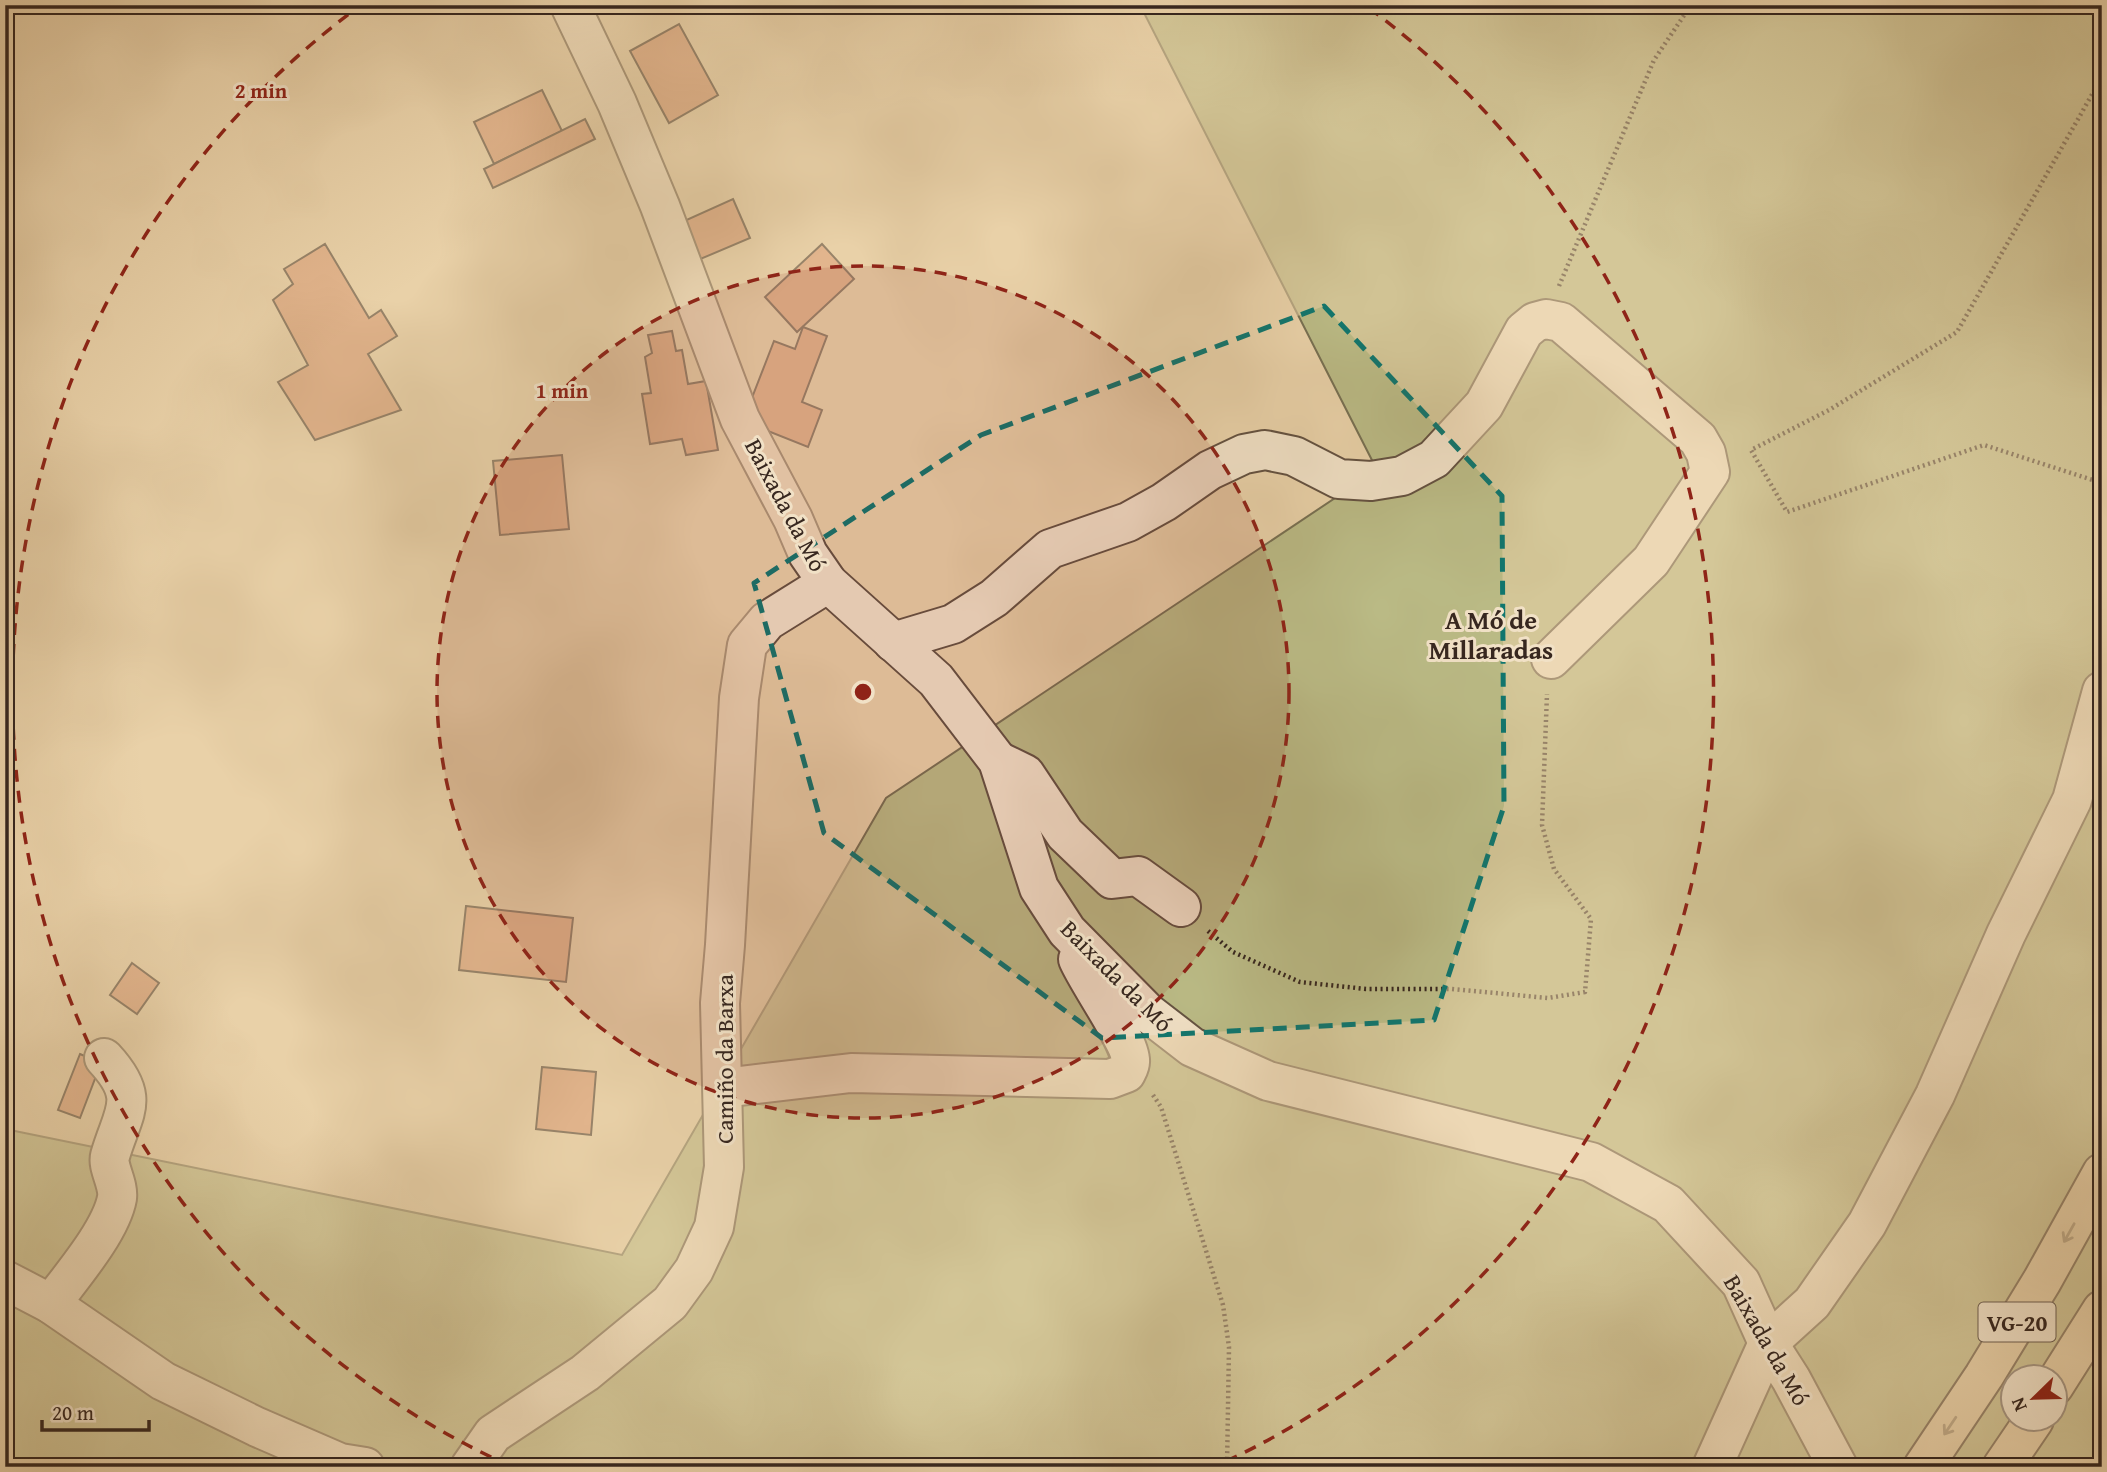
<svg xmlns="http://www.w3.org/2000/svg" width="2107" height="1472" font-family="'Gentium Book Plus',serif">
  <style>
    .green { fill: #baba85; stroke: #787052; stroke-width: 2; fill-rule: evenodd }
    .building { fill: #da936d; stroke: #37271f; stroke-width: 2 }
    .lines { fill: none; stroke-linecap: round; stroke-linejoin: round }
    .minor-casing { stroke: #645241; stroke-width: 42 }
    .highway-casing { stroke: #37271f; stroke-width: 42 }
    .path { stroke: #37271f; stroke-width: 4.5; stroke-dasharray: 2 3.5; stroke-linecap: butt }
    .minor { stroke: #f1e1c6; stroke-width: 38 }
    .highway { stroke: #e9d1a8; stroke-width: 38 }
    .oneway { stroke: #907c64 }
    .marked { fill: none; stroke: #0f766e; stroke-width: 5; stroke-dasharray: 14 9; stroke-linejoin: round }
    .ring { fill: none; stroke: #8f2418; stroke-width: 3.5; stroke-dasharray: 12 9 }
    .labels { text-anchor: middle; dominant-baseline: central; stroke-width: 6; stroke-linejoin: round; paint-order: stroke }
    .shield { fill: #f1e1c6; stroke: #6f5f51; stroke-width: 2 }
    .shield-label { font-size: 23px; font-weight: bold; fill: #37271f }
    .street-label { font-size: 24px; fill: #37271f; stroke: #f1e1c6 }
    .neighbourhood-label { font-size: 26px; font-weight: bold; fill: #37271f; stroke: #f1e1c6 }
    .centre { fill: #8f2418; stroke: #f1e1c6; stroke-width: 3.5 }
    .ring-label { font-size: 21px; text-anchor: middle; font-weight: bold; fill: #8f2418; stroke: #f1e1c6; stroke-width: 6; stroke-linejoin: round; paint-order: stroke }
  </style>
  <rect width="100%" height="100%" fill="#e9d1a8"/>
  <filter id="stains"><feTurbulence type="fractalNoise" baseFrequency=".00286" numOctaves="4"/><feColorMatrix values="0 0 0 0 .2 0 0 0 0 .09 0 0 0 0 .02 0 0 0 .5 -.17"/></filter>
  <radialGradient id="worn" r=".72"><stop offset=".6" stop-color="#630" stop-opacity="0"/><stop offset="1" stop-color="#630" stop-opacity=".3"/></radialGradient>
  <!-- green -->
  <path class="green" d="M 1140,5 L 2102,5 L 2102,1467 L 5,1467 L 5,1129 L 622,1255 L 886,798 L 1377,470 ZM 2012,1378 L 2054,1378 L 2054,1420 L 2012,1420 Z"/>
  <!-- building -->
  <g class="building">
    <polygon points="679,24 718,95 669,123 630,51"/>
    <polygon points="542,90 562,131 494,164 474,122"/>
    <polygon points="585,119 595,139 493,188 484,169"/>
    <polygon points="733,199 750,238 698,260 682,222"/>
    <polygon points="325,244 369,318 381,310 397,336 368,354 401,410 315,440 278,382 308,365 273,300 293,284 284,269"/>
    <polygon points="822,244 854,279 797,332 765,297"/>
    <polygon points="803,327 827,336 802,402 822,410 808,447 743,421 774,341 795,349"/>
    <polygon points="672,331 676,351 682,350 688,384 706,381 718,450 686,455 682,439 650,444 642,394 651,393 645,357 652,353 648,335"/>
    <polygon points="562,455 569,529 500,535 493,461"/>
    <polygon points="466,906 573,918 566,982 459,970"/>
    <polygon points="132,963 159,983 137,1014 110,995"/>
    <polygon points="80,1054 101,1063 80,1118 58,1110"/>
    <polygon points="542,1067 596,1072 591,1135 536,1129"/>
  </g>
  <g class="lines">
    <!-- minor casing -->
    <g class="minor-casing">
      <g id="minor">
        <polyline points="570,5 617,103 660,206 740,419 793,519 808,554 828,583 936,680 998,761 1039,888 1067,931 1148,1013 1192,1047 1268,1081 1591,1162 1668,1204 1741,1283 1768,1343 1791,1379 1838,1467"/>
        <polyline points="893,642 953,624 994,598 1050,549 1128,522 1164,502 1210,470 1244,454 1265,450 1294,456 1339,479 1371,481 1402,476 1434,459 1484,405 1524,331 1535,322 1546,319 1561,322 1698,439 1706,453 1710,472 1651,561 1551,659"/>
        <polyline points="998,761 1025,774 1065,834 1112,879 1138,876 1181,907"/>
        <path d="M 723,1088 L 851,1073 L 1110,1079 L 1126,1073 C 1128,1069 1130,1066 1130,1062 C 1133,1045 1087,981 1078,959"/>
        <polyline points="5,1280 51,1304 163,1381 257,1427 340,1463 365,1467"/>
        <path d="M 51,1304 C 71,1277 111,1231 117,1198 C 119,1184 107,1167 110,1156 C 123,1111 142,1099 104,1058"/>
        <polyline points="470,1467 493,1434 585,1373 670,1303 694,1270 714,1227 724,1167 720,1003 725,945 739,698 747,645 767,621 828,583"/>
        <polyline points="1712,1467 1768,1343 1812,1303 1867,1224 1935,1095 2006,934 2072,800 2102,691"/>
      </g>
    </g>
    <!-- highway casing -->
    <g class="highway-casing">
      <g id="highway">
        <polyline points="2054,1386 2102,1310"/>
        <polyline points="1923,1467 1984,1376 2042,1281 2102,1173"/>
        <polyline points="2002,1467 2034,1420"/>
      </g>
    </g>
    <!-- path -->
    <g class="path">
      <polyline points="2102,35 2094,91 1957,332 1829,410 1751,450 1787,512 1984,445 2102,483"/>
      <polyline points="1559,286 1654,60 1691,5"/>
      <polyline points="1208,931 1233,952 1300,982 1366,989 1452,989 1548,998 1585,992 1591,919 1554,869 1542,825 1547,694"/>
      <polyline points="1153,1095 1161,1107 1223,1305 1229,1347 1227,1467"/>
    </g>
    <!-- minor -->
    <use href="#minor" class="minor"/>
    <!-- highway -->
    <use href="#highway" class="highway"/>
  </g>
  <!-- one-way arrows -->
  <defs><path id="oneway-shaft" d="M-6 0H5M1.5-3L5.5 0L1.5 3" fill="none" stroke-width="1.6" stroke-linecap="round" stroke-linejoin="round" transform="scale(1.75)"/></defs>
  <g class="oneway">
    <use href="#oneway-shaft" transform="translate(2069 1233) rotate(119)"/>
    <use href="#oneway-shaft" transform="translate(1950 1426) rotate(124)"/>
  </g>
  <!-- marked area -->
  <path d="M0 0H2107V1472H0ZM 1324,306 L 1502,496 L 1504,806 L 1434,1020 L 1102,1038 L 824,833 L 754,583 L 981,435 Z" fill="#e9d1a8" fill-opacity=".55" fill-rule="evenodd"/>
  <path class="marked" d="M 1324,306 L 1502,496 L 1504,806 L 1434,1020 L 1102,1038 L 824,833 L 754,583 L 981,435 Z"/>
  <!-- distance rings -->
  <circle cx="863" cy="692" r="426" fill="#8f2418" fill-opacity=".12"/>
  <g class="ring">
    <circle cx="863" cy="692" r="426"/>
    <path d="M510 1466A851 851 0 0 1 357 8M1369 8A851 851 0 0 1 1216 1466"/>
  </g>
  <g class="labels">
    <!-- shield labels -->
    <rect class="shield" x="1978.5" y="1302.5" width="77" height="39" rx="5"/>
    <g class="shield-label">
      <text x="2017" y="1322">VG-20</text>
    </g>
    <!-- street labels -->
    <g class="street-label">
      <text transform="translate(786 505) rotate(62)">Baixada da Mó</text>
      <text transform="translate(1117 976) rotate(45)">Baixada da Mó</text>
      <text transform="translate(724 1059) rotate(-90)">Camiño da Barxa</text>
      <text transform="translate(1767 1340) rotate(60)">Baixada da Mó</text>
    </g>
    <!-- neighbourhood labels -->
    <g class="neighbourhood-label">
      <text x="1491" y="619">A Mó de<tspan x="1491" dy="30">Millaradas</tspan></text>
    </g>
  </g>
  <circle cx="863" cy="692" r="10" class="centre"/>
  <g class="ring-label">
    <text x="261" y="98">2 min</text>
    <text x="562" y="398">1 min</text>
  </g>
  <!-- margin -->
  <rect width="2107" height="1472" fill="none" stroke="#e9d1a8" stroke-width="28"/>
  <rect x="7" y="7" width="2093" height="1458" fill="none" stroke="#37271f" stroke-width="3.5"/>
  <rect x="14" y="14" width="2079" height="1444" fill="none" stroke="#37271f" stroke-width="2"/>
  <!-- north arrow -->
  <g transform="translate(2034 1398) rotate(247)"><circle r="33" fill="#f1e1c6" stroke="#a79783" stroke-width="2"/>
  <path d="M0-5L12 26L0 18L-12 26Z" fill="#8f2418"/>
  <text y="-10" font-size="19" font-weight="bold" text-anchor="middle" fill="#37271f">N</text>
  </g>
  <!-- scale -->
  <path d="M42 1420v10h107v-10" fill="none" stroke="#37271f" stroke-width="3.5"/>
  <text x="52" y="1420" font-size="21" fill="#37271f" stroke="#f1e1c6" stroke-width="5" paint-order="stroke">20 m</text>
  <rect width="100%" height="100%" filter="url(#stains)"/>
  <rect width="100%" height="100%" fill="url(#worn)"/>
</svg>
